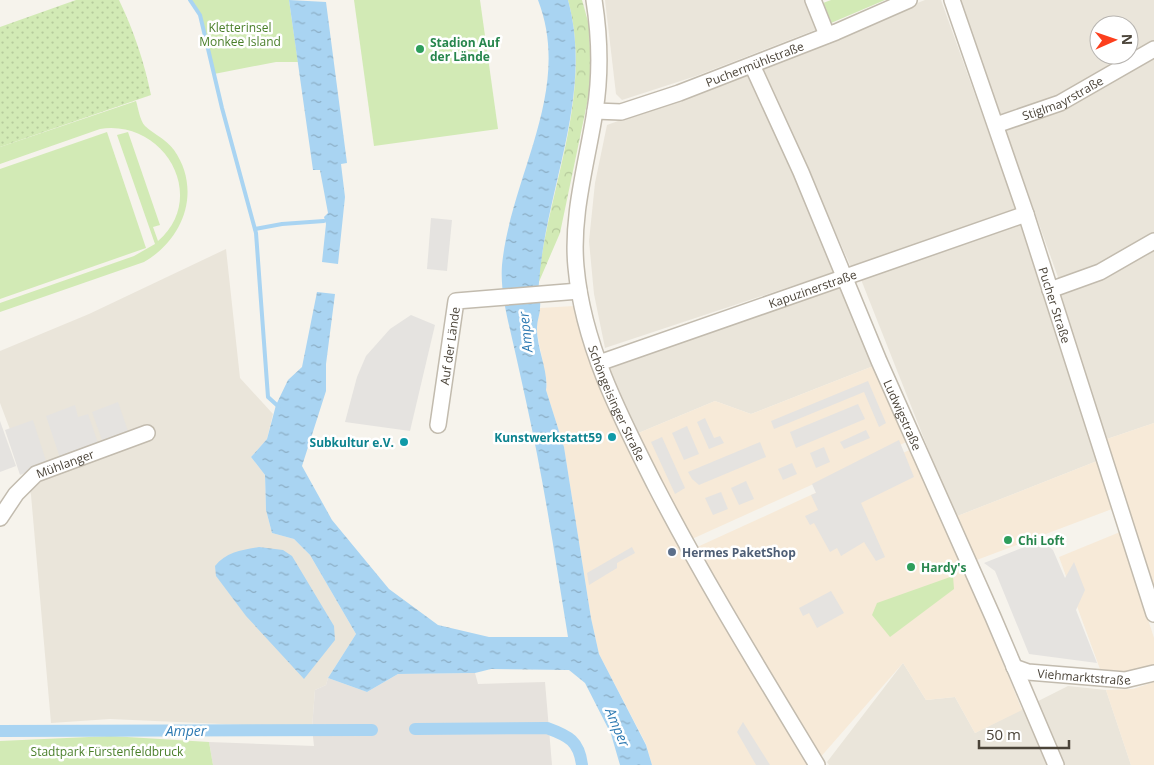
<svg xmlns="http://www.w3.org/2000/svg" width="1154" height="765" font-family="'Open Sans',sans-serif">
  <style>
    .residential { fill: #eae5da; fill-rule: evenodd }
    .commercial { fill: #f7ead8 }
    .industrial { fill: #e6e2dd }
    .grass { fill: url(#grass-dots) }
    .forest { fill: url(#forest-crowns) }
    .green { fill: #d2eab5 }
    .parking { fill: #e5e3e0 }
    .water { fill: url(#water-ripples) }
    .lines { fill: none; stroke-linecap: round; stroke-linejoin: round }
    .stream { stroke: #a9d4f2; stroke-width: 4 }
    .canal { stroke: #a9d4f2; stroke-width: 12 }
    .minor-casing { stroke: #c2bbae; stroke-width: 18 }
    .minor { stroke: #fff; stroke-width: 15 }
    .leisure-dot { fill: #2e9e5b; stroke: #fff; stroke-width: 2 }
    .culture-dot { fill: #0f9aa8; stroke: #fff; stroke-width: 2 }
    .service-dot { fill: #5c6f8a; stroke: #fff; stroke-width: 2 }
    .labels { text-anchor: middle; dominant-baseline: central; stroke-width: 5; stroke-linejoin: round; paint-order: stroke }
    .park-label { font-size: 12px; fill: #4a7f2a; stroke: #fff }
    .leisure-label { font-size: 12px; font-weight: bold; fill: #27864d; stroke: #fff; text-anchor: start }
    .street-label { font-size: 12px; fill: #4b4439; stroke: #fff }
    .culture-label { font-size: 12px; font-weight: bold; fill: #0d838f; stroke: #fff; text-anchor: end }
    .service-label { font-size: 12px; font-weight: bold; fill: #4e5e75; stroke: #fff; text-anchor: start }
    .water-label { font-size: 14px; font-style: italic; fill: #2e7ab2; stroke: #fff }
  </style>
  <defs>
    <pattern id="grass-dots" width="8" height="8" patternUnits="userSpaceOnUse" patternTransform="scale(1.25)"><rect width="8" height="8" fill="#d2eab5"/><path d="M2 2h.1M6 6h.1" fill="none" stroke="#b6ca9c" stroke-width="1.8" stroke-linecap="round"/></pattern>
    <pattern id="forest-crowns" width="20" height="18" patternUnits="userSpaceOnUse" patternTransform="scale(1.25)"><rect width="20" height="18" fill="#d2eab5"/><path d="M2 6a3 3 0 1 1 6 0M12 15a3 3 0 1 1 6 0" fill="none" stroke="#b6ca9c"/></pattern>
    <pattern id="water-ripples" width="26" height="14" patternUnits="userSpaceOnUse" patternTransform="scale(1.25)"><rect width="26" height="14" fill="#a9d4f2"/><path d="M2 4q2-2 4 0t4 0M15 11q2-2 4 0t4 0" fill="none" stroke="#8caec5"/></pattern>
  </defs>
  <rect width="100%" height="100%" fill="#f6f3ec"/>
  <!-- residential -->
  <g class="residential">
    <polygon points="605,0 807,0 820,28 696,76 622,100 616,94"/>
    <polygon points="925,0 941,0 1017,212 851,267 761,66"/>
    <path d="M 959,0 L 1154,0 L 1154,40 L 1061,99 L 1002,119 ZM 1099,25 L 1129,25 L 1129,55 L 1099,55 Z"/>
    <polygon points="1154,51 1154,236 1089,269 1059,280 1005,129"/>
    <polygon points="748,74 840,270 605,348 594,294 589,241 595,183 607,125"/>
    <polygon points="1020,223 1097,461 955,517 860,277"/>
    <polygon points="226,249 240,378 273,414 267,439 251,457 265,475 266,510 272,533 294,539 310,555 356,634 328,678 326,685 315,690 312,728 110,719 51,723 31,495 25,469 0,403 0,351 89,314"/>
    <polygon points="1154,250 1154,423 1107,439 1058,294 1097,281"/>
    <polygon points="847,282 881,363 751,414 715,401 636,434 608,368"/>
    <polygon points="903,663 926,700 955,697 975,733 1068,686 1106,690 1131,765 829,765 827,762"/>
  </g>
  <!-- commercial -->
  <g class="commercial">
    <polygon points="574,306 591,367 628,448 682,549 762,688 809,765 652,765 646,744 599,654 591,618 564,447 546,390 547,384 536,327 540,308"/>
    <polygon points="881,363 913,439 692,539 636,434 715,401 751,414"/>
    <polygon points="1154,423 1154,598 1107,439"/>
    <polygon points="916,447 1022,710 975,733 955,697 926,700 903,663 818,760 695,548"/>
    <polygon points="1097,461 1112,509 974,561 955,517"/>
    <polygon points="1120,532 1154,638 1154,668 1104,680 1059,557"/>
    <polygon points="1154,682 1154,765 1131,765 1106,690 1133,689"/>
  </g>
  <!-- industrial -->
  <polygon class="industrial" points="475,673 478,684 545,682 552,765 213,765 209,742 314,746 312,728 315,690 326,685 328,678 367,692 398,674"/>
  <!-- grass -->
  <path class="grass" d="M 76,0 L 119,0 C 134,31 144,62 151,95 L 0,147 L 0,27 Z"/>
  <!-- forest -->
  <path class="forest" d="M 568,0 L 582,0 L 589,25 L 591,71 L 589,94 L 560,233 L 538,284 C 547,191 594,95 568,0 Z"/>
  <!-- green -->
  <g class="green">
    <polygon points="190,0 289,0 298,62 276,62 214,74 200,15"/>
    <polygon points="354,0 480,0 498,129 374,146"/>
    <polygon points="831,0 885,0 831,23 823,3"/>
    <path d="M 136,101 C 138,107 140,121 145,126 C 155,135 166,139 174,150 C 202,190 184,239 144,262 L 0,312 L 0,303 L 134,256 L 155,244 L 117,135 L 128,132 L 160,225 L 153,227 L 158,241 C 209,197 164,119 100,129 L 0,164 L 0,147 Z"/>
    <polygon points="107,132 146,248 0,299 0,169"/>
    <polygon points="953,576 954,589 890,637 872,615 877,603"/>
    <polygon points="111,736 209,742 213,765 0,765 0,741"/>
  </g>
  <!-- parking -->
  <g class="parking">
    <polygon points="431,218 452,220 447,271 427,269"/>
    <polygon points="411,315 435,325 410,431 345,422 357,377 366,356 390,329"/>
    <polygon points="868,381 886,423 879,427 864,392 774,429 771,421"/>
    <polygon points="118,402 128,431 103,443 92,412"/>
    <polygon points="858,404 865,419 796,448 790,432"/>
    <polygon points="75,405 78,417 88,414 98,443 60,458 46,416"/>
    <polygon points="705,418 714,438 720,436 724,443 709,449 697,422"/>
    <polygon points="33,420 47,464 20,475 5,430"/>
    <polygon points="0,421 16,466 0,472"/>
    <polygon points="687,426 699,454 684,460 672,433"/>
    <polygon points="866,430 870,438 844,449 840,442"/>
    <polygon points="662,437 685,488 675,494 651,442"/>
    <polygon points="899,440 914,477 861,503 885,557 876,561 864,542 841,556 837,548 830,552 814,523 810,525 805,516 818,510 811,495 816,493 812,484"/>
    <polygon points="760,442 766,457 699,485 692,479 688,472"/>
    <polygon points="824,447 830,462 816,468 810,453"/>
    <polygon points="792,463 797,474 783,480 778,469"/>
    <polygon points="746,481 754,499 739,505 731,488"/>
    <polygon points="721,492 728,509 713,515 705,498"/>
    <polygon points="1042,540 1053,550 1065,578 1074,562 1085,590 1076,610 1097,663 1029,654 995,571 984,563"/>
    <polygon points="632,547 635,553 617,563 617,568 589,585 587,573"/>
    <polygon points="831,591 844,613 817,628 809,613 803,616 799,608"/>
    <polygon points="743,722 770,765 756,765 737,732"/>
  </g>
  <!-- water -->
  <g class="water">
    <polygon points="289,0 326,2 347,163 341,164 345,197 338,264 322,262 326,224 324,217 328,213 320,170 313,170"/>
    <path d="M 538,0 L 568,0 C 594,95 546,188 539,282 C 538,290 541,299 540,308 C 540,314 537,321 537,327 C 536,347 549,372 546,390 L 564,447 L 591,618 L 599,654 L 646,745 L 652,765 L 620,765 L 611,734 L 585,683 L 569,670 L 491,669 L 475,673 L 398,674 L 367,692 L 328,678 L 356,634 L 310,555 L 294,539 L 272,533 L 266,510 L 265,475 L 251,457 L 267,439 L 276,405 L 288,380 L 302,367 L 317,292 L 335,294 L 326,364 L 326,391 L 302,466 L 332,520 L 389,589 L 438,625 L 489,637 L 568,637 C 558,576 549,515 537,454 C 530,418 522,383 514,347 C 508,320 500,292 502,265 C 511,175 573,91 538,0 Z"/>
    <path d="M 259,547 L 283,550 L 292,556 L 334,626 L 335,640 L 304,679 L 246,616 L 216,576 L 215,566 C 226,552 242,550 259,547 Z"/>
  </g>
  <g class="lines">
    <!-- stream -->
    <g class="stream">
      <polyline points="190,0 200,15 222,108 256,233 268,397 279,407"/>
      <polyline points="255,229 282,224 324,221"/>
    </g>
    <!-- canal -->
    <g class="canal">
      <path d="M 415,729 L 547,728 C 569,736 579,741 582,765"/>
      <polyline points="0,731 372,730"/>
    </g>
    <!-- minor casing -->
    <g class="minor-casing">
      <g id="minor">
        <path id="s1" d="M 594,0 C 600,38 601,73 595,111 C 587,163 571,215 576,267 C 583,345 620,416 655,485 C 704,580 761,672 817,765"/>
        <polyline points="813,0 827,35"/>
        <path id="s2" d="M 952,0 L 1026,214 L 1154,614"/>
        <path id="s3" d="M 752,65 L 801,172 L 879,361 L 993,617 L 1056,765"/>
        <path id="s4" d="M 595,111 L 621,112 L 679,93 L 836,32 L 909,0"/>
        <path id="s5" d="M 996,125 L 1060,103 L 1154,49"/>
        <polyline points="1050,290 1100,272 1154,241"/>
        <path id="s6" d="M 599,363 L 1026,214"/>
        <path id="s7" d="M 438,425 L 456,301 L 579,291"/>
        <path id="s8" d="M 0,518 L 16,494 L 36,474 L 147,433"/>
        <path id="s9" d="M 1014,667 L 1028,672 L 1125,680 L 1154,673"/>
      </g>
    </g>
    <!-- minor -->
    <use href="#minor" class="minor"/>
  </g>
  <!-- markers -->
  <g class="leisure-dot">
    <circle cx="420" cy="49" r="5"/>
    <circle cx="1008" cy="540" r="5"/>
    <circle cx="911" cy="567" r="5"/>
  </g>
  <g class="culture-dot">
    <circle cx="612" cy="437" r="5"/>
    <circle cx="404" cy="442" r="5"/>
  </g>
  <circle class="service-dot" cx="672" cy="552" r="5"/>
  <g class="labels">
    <!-- park labels -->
    <g class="park-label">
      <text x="240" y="27">Kletterinsel<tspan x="240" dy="14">Monkee Island</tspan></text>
      <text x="107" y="751">Stadtpark Fürstenfeldbruck</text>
    </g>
    <!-- leisure labels -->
    <g class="leisure-label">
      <text x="430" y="42">Stadion Auf<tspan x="430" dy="14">der Lände</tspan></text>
      <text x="1018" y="540">Chi Loft</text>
      <text x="921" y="567">Hardy's</text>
    </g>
    <!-- street labels -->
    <g class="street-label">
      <text stroke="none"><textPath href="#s4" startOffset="168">Puchermühlstraße</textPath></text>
      <text stroke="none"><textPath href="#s5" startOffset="72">Stiglmayrstraße</textPath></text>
      <text stroke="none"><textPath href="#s6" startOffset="226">Kapuzinerstraße</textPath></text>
      <text stroke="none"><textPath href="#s2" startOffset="322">Pucher Straße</textPath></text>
      <text stroke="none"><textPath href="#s7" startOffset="80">Auf der Lände</textPath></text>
      <text stroke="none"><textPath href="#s1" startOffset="412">Schöngeisinger Straße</textPath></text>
      <text stroke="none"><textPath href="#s3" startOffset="381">Ludwigstraße</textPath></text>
      <text stroke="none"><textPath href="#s8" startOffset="88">Mühlanger</textPath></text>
      <text stroke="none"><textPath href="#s9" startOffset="71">Viehmarktstraße</textPath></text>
    </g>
    <!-- culture labels -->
    <g class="culture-label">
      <text x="602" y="437">Kunstwerkstatt59</text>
      <text x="394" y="442">Subkultur e.V.</text>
    </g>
    <!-- service labels -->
    <g class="service-label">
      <text x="682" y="552">Hermes PaketShop</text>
    </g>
    <!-- water labels -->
    <g class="water-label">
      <text transform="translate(525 332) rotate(-96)">Amper</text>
      <text transform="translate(618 727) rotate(67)">Amper</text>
      <text x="186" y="730">Amper</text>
    </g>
  </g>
  <!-- north arrow -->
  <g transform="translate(1114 40) rotate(88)"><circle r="24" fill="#ffffff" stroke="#b7b4b0"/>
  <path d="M0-4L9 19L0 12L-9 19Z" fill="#fc3f1d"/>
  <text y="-8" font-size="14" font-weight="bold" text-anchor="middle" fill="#4b4439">N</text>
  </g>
  <!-- scale -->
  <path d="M979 740v8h90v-8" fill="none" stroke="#4b4439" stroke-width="2.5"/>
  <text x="986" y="740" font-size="15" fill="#4b4439" stroke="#ffffff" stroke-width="4" paint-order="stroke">50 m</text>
</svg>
